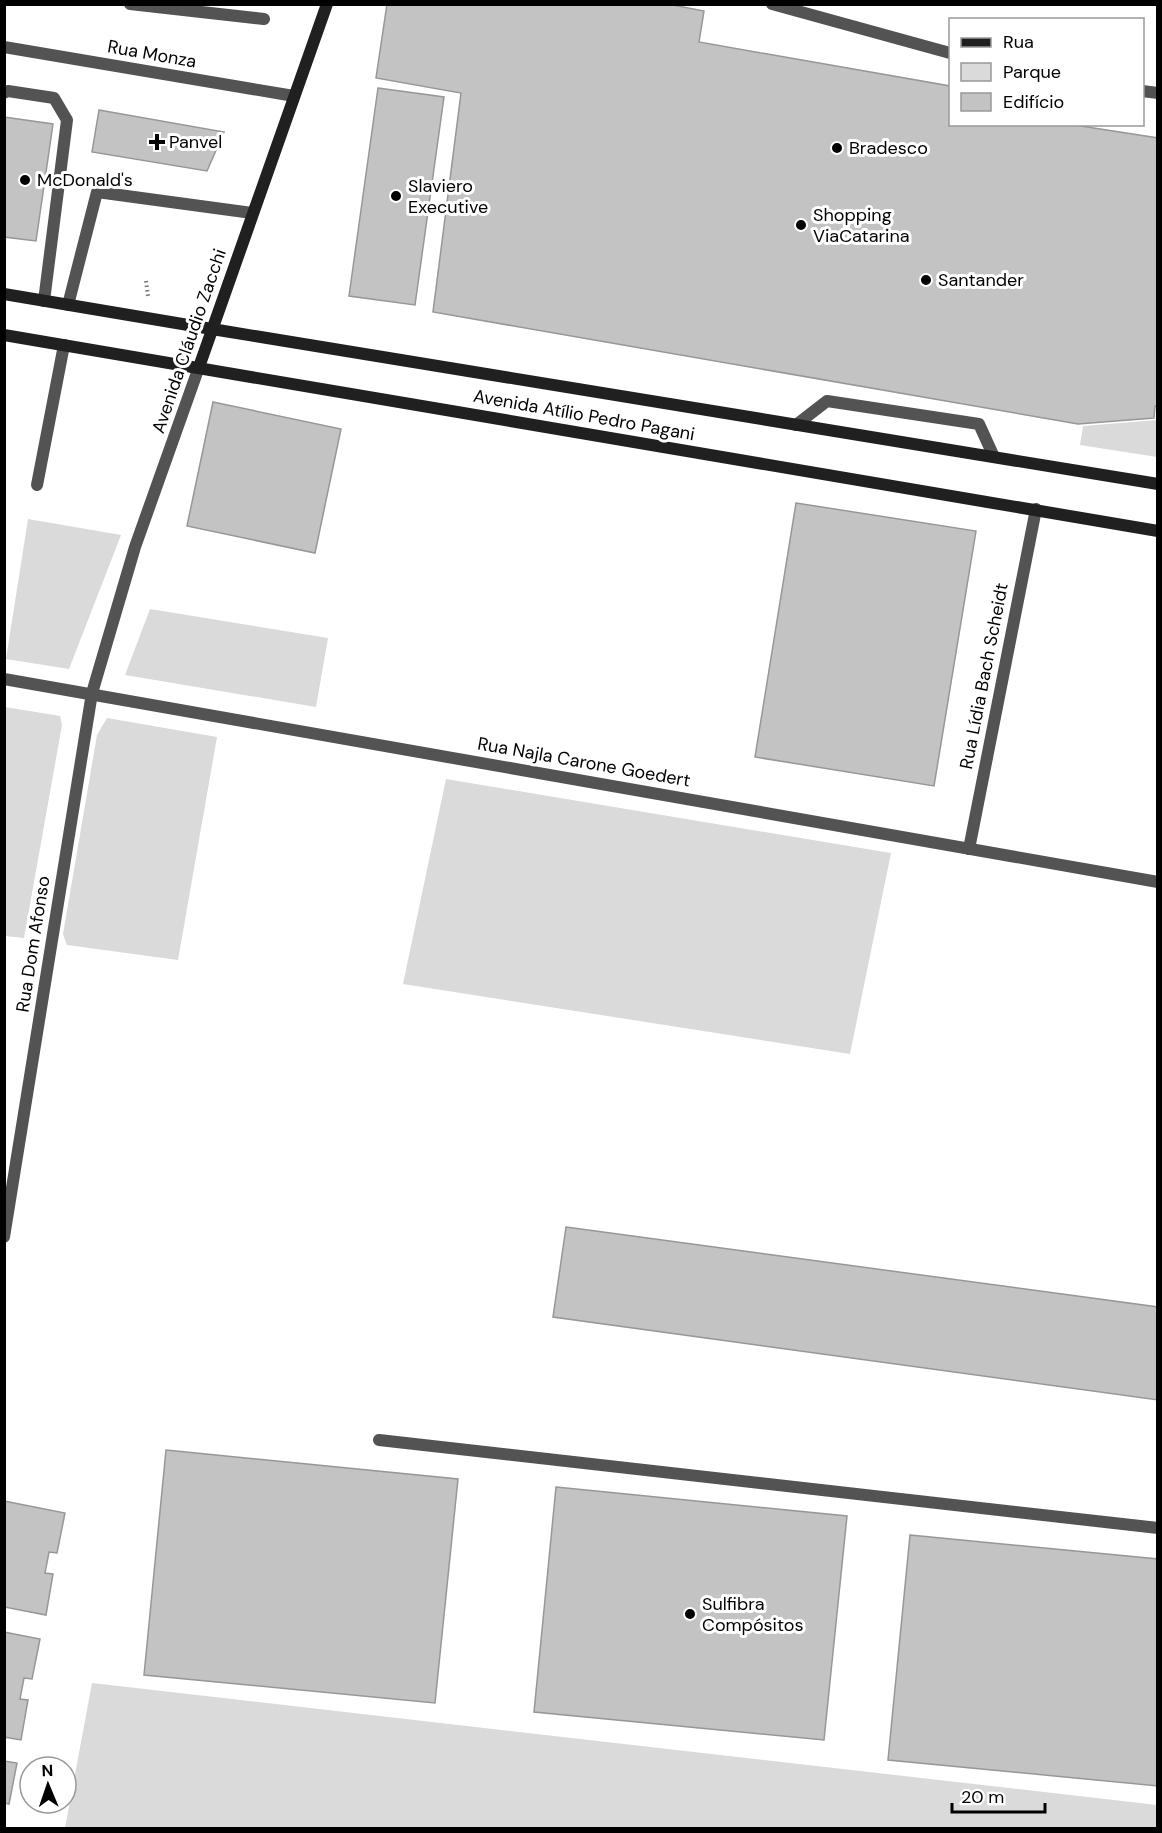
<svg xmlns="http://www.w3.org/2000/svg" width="1162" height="1833" font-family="'DM Sans',sans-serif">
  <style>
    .green { fill: #dadada }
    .building { fill: #c3c3c3; stroke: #979797; stroke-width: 1.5 }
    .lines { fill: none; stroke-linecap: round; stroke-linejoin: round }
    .path { stroke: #757575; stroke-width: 4; stroke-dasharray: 1.5 3; stroke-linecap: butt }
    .lane { stroke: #535353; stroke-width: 12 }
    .street { stroke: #535353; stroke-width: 12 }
    .secondary { stroke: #202020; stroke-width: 12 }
    .poi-dot { fill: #000; stroke: #fff; stroke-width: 2 }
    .labels { text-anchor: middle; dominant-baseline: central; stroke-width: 6; stroke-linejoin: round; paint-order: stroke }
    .street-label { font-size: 18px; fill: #000; stroke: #fff }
    .poi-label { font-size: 18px; fill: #000; stroke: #fff; text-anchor: start }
  </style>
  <rect width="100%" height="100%" fill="#fff"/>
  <!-- green -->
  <g class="green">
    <polygon points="1157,418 1157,457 1080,445 1083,426 1157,420"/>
    <polygon points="28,519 121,535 69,669 6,659"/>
    <polygon points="150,609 328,638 316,707 125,675"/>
    <polygon points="5,707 60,716 62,725 24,938 5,936"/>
    <polygon points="107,718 217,737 178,960 67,945 63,934 97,735"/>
    <polygon points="446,779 891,853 850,1054 403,984"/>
    <polygon points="92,1683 1157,1805 1157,1828 65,1828"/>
  </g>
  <!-- building -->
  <g class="building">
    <polygon points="387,4 668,4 704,11 699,42 950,86 950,124 1068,124 1158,138 1158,407 1155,406 1154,418 1078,424 433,312 461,93 376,78"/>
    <polygon points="378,88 444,97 415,305 349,296"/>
    <polygon points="99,110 224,132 207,171 92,152"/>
    <polygon points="4,117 53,124 36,241 4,237"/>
    <polygon points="213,402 341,429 315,553 187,526"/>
    <polygon points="796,503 976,531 934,786 755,757"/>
    <polygon points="566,1227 1158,1307 1158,1400 553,1317"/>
    <polygon points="166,1450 458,1479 435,1703 144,1675"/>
    <polygon points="556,1487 847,1516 824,1740 534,1712"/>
    <polygon points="4,1501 65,1513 57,1553 49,1552 45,1573 53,1574 46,1615 4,1607"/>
    <polygon points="910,1535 1158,1559 1158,1786 888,1760"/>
    <polygon points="4,1632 40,1639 32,1679 24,1678 20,1699 28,1700 21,1740 4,1737"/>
    <polygon points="4,1761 17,1763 9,1804 4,1803"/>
  </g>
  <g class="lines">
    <!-- path -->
    <polyline class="path" points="146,281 148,296"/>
    <!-- lane -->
    <g class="lane">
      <polyline points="130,4 264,19"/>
      <polyline points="4,93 8,91 54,98 67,120 44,301"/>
      <polyline points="68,305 97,192 252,213"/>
      <polyline points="796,425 827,401 979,424 994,457"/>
      <polyline points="37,485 64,345"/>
      <polyline points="379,1440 1158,1528"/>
    </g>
    <!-- street -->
    <g class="street">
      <polyline points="772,4 950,53"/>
      <polyline points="4,47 294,96"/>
      <polyline points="1142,91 1158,93"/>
      <polyline points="4,679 1158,882"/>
      <polyline points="969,849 1036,509"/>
      <polyline points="4,1237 92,693 135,547 199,367"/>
    </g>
    <!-- secondary -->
    <g class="secondary">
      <polyline points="4,294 212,329 1158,484"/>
      <polyline points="4,335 1158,531"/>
      <polyline points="199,367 327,4"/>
    </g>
  </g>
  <!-- markers -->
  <g class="poi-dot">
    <path d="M154 133h6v6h6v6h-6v6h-6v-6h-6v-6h6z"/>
    <circle cx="837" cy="148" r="6"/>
    <circle cx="25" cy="180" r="6"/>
    <circle cx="396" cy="196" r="6"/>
    <circle cx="801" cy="225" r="6"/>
    <circle cx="926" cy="280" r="6"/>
    <circle cx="690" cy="1614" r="6"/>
  </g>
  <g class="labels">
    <!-- street labels -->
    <g class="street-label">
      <text transform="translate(152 54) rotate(10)">Rua Monza</text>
      <text transform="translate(189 341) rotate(-71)">Avenida Cláudio Zacchi</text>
      <text transform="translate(584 415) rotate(10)">Avenida Atílio Pedro Pagani</text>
      <text transform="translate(984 676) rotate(-79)">Rua Lídia Bach Scheidt</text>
      <text transform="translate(584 762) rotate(10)">Rua Najla Carone Goedert</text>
      <text transform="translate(33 944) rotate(-81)">Rua Dom Afonso</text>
    </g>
    <!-- poi labels -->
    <g class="poi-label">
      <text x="169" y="142">Panvel</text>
      <text x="849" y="148">Bradesco</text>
      <text x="37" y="180">McDonald's</text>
      <text x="408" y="186">Slaviero<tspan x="408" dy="21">Executive</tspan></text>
      <text x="813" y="215">Shopping<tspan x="813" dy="21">ViaCatarina</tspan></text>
      <text x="938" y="280">Santander</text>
      <text x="702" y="1604">Sulfibra<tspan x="702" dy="21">Compósitos</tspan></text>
    </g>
  </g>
  <!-- border -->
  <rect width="1162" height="1833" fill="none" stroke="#000000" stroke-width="12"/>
  <!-- legend -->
  <rect x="949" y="18" width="195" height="108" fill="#ffffff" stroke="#999999" stroke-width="1.5"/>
  <rect x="961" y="38" width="30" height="9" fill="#202020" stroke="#999999" stroke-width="1.5"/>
  <text x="1003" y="48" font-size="18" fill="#000000">Rua</text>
  <rect x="961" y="63" width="30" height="18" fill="#dadada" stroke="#999999" stroke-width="1.5"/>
  <text x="1003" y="78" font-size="18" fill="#000000">Parque</text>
  <rect x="961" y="93" width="30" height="18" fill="#c3c3c3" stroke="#999999" stroke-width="1.5"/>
  <text x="1003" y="108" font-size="18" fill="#000000">Edifício</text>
  <!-- north arrow -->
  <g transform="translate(48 1785) rotate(358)"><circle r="28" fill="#ffffff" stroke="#999999" stroke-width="1.5"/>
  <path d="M0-4.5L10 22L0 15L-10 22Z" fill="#000000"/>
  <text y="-9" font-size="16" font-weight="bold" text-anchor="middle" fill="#000000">N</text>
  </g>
  <!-- scale -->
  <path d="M952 1803v9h93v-9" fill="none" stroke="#000000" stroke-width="3"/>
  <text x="961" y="1803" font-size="18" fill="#000000" stroke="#ffffff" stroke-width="4.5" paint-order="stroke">20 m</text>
</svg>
